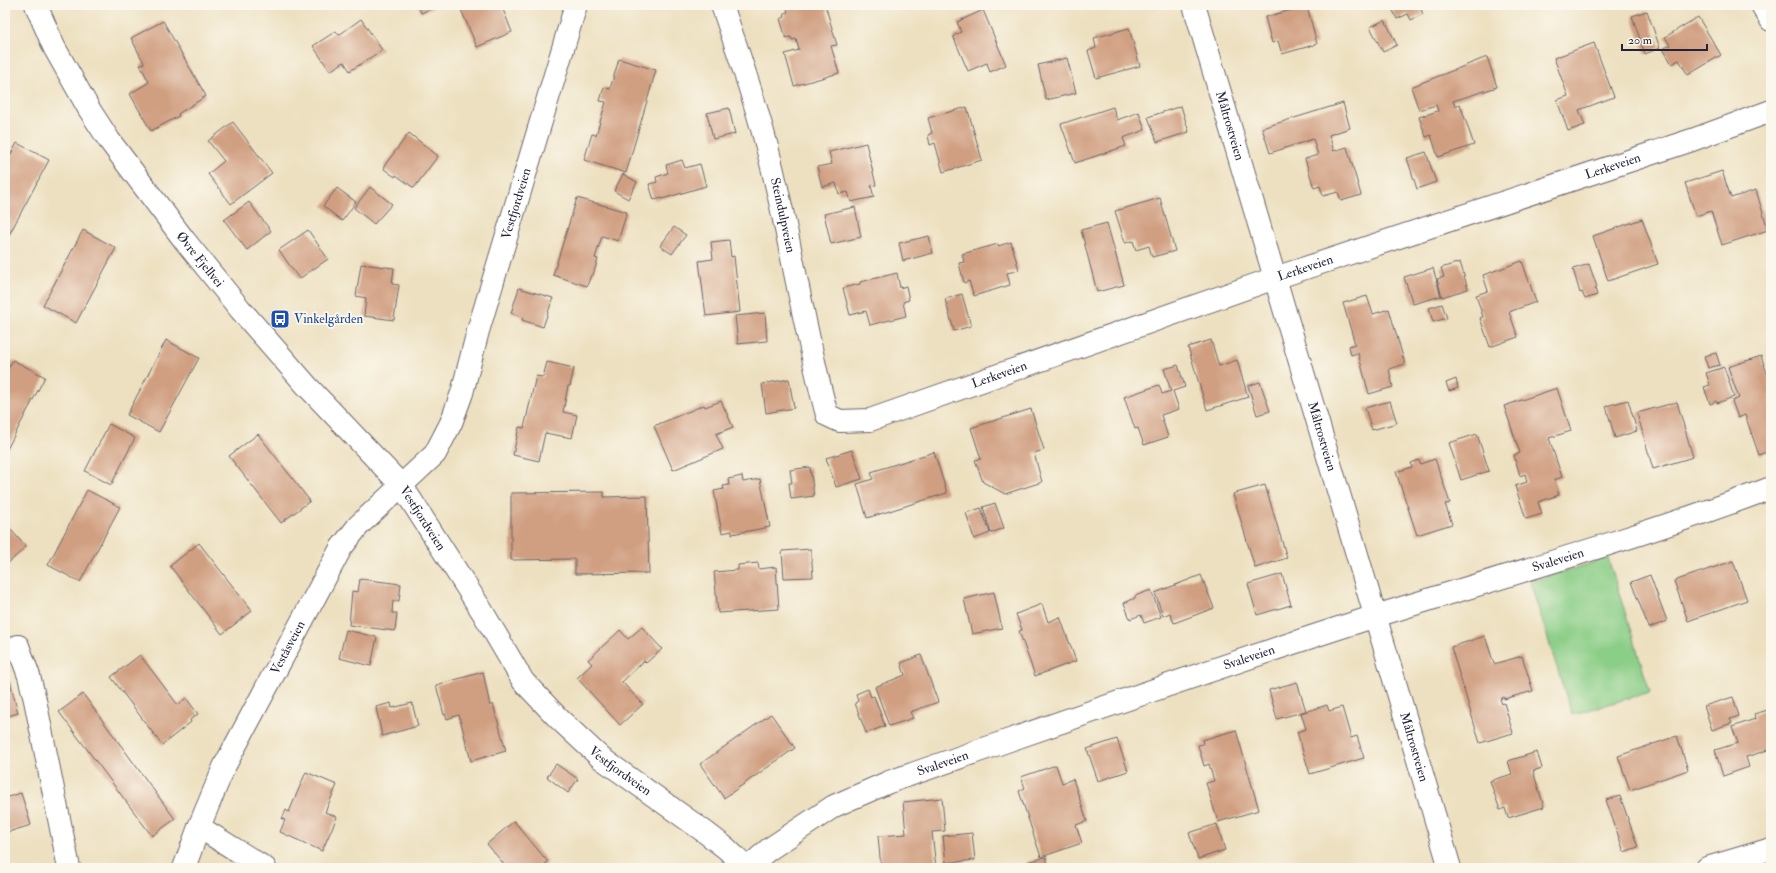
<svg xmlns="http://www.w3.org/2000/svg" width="1776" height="873" font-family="'IM FELL Double Pica',serif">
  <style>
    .green { fill: #8bce87; stroke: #567861 }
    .building { fill: #d09e80 }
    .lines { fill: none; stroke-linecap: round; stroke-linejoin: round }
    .minor-casing { stroke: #69646a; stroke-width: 24 }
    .minor { stroke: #fff; stroke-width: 22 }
    .labels { text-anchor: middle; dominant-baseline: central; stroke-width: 3.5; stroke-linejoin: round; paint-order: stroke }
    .street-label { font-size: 13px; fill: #22223b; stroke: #fbf7ec }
    .transit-label { font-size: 13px; fill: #164399; stroke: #fbf7ec; text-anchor: start }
  </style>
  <rect width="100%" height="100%" fill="#fbf7ec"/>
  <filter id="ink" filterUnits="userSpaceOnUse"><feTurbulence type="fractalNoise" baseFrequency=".025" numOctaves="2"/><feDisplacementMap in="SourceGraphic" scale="8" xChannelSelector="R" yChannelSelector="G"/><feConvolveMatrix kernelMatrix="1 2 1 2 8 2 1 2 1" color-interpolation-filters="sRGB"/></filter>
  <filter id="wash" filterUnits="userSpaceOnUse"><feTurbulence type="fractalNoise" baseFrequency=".012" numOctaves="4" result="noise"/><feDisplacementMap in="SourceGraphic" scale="16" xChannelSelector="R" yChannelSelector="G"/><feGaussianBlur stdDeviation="0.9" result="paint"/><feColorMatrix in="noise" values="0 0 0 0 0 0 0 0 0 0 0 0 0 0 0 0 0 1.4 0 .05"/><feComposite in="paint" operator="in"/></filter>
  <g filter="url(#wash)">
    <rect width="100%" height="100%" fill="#ede0c0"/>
    <!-- green -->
    <polygon class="green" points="1608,558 1650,692 1572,715 1530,582"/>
    <g id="blocks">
      <!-- building -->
      <g class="building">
        <polygon points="418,5 439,5 421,13"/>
        <polygon points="459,5 507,5 502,7 512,32 477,47"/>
        <polygon points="786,5 828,5 829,7 826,8 837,45 831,46 839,73 794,86 785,54 799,50 796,39 792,40 791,37 786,38 780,19 785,17 784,13 788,12"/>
        <polygon points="1390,5 1425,5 1420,7 1423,14 1411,20 1408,14 1397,19"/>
        <polygon points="1307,6 1317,44 1282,54 1278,41 1272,43 1265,17"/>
        <polygon points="983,10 1006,65 990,72 987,63 968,71 953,36 961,32 957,22"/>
        <polygon points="1647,11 1660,48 1645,54 1632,16"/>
        <polygon points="1698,17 1721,55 1688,75 1679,60 1672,64 1663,49 1670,45 1665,37"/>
        <polygon points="361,19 382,50 350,71 344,62 330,71 313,46 336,31 339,35"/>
        <polygon points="1385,20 1397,45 1383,52 1370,27"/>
        <polygon points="163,21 206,96 178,114 179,116 151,131 130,94 149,82 140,65 144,63 131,38"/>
        <polygon points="1129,28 1140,66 1096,78 1088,51 1096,48 1094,38"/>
        <polygon points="1594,43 1614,97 1579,110 1585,125 1568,131 1557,100 1568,96 1554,58"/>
        <polygon points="1487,57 1497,87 1453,101 1455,106 1460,104 1474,145 1438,157 1431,135 1426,137 1419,117 1438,111 1436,105 1419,110 1411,87"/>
        <polygon points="1067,58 1076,93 1046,100 1038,65"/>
        <polygon points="619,59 656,70 626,173 584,160 592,134 596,135 606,102 600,101 604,87 610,89"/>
        <polygon points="1343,103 1350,128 1329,135 1334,151 1347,147 1361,195 1341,201 1338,192 1323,196 1320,186 1314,188 1305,159 1318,155 1313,139 1270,153 1262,128"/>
        <polygon points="1181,106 1189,132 1157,142 1148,117"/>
        <polygon points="967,107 982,160 943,172 935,143 930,145 928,135 932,133 928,118"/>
        <polygon points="1113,107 1117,120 1139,112 1145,130 1123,138 1126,146 1075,163 1061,124"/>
        <polygon points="729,108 735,134 713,139 707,113"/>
        <polygon points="233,122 272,173 231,204 208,174 224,161 208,141"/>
        <polygon points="409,133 438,156 414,188 396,175 395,177 384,169 385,167 384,166"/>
        <polygon points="17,143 49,160 9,235 5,232 5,165"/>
        <polygon points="866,143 876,185 871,186 874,197 851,202 848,192 839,194 836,183 822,187 817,167 832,164 829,152"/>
        <polygon points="1426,152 1436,182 1417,189 1407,158"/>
        <polygon points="682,160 685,168 700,164 706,186 662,199 662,198 654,200 649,184 657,182 656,177 668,173 666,165"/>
        <polygon points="1722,171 1731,198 1756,190 1768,230 1722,245 1711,211 1696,216 1685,183"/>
        <polygon points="623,174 637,182 628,199 614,191"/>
        <polygon points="370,187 392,204 374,224 354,208"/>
        <polygon points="337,188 356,202 342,221 323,206"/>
        <polygon points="577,198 627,212 618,241 602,236 595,258 598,259 593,275 591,275 587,286 553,275"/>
        <polygon points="1160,198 1175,251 1152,257 1149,246 1136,250 1133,241 1125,243 1115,211"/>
        <polygon points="249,202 271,231 247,250 224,220"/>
        <polygon points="855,207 861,237 831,244 824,214"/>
        <polygon points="1642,219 1658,264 1608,281 1593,236"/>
        <polygon points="1107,223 1124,285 1097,292 1081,230"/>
        <polygon points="674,227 686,235 672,254 660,246"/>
        <polygon points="83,230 116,248 76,323 43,305"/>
        <polygon points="308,230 328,259 299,279 279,250"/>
        <polygon points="929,236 933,253 903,261 899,243"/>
        <polygon points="729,240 731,257 734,256 740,312 706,316 699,261 713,259 711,242"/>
        <polygon points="1011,242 1019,270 1007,273 1010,285 974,296 969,281 964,283 959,263 964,262 962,254 998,244 998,246"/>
        <polygon points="1522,261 1536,302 1509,312 1518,337 1490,347 1480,318 1483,317 1476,295 1488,291 1483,275"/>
        <polygon points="1460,262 1468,289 1442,297 1437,279 1444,277 1441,268"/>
        <polygon points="361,264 394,268 392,284 399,285 394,320 364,316 366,298 356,296"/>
        <polygon points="1589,264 1597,287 1595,288 1597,295 1585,299 1582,292 1580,293 1573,269"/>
        <polygon points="1433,268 1441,296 1413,304 1404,277"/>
        <polygon points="897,273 900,288 906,286 909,300 903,302 906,316 870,325 866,311 850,315 843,288 860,284 860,282"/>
        <polygon points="519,288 553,298 543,327 522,320 523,317 511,313"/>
        <polygon points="962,294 971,326 954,331 945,299"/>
        <polygon points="1367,296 1373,314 1389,309 1405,364 1389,369 1393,387 1369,394 1358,353 1351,355 1349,346 1355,344 1343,303"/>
        <polygon points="1442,304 1447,318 1433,322 1429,308"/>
        <polygon points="765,313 767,341 738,344 735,316"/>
        <polygon points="166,340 199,358 159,432 127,415"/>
        <polygon points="1211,340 1219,366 1237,360 1248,397 1207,410 1188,347"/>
        <polygon points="1716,353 1720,365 1708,368 1704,356"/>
        <polygon points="1761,356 1771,385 1771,450 1759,455 1745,415 1738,418 1732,401 1739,398 1728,367"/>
        <polygon points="13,360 45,377 5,453 5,374"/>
        <polygon points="547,362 574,368 570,386 568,386 563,412 577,415 572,438 545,433 539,461 513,455 519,427 524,428 536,376 543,377"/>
        <polygon points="1178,365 1185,387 1173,391 1179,409 1161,415 1168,437 1144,445 1138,428 1135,429 1124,397 1159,385 1162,394 1171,391 1164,369"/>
        <polygon points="1724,367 1734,397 1717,403 1716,401 1710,404 1704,387 1710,385 1706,373"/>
        <polygon points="789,379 794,408 766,413 762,384"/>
        <polygon points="1456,379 1458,388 1449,391 1446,383"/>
        <polygon points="1260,382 1270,411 1257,415 1248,386"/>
        <polygon points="1557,388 1571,431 1549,438 1562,477 1554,480 1559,495 1538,502 1542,514 1526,519 1515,486 1527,482 1525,474 1520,476 1514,455 1520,453 1504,406"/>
        <polygon points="1628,400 1637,431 1615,438 1606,406"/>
        <polygon points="721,401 733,427 716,434 723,449 673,470 654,426 704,405 705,407"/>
        <polygon points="1390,401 1397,423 1372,430 1365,408"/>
        <polygon points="1677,402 1693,457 1653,469 1637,413"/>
        <polygon points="1031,409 1044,450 1034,453 1042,482 1005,494 983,482 975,460 981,459 971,428"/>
        <polygon points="109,424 135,438 111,485 85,471"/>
        <polygon points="258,434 310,501 281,523 229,456"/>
        <polygon points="1477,434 1489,471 1461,480 1449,443"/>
        <polygon points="852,450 862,479 836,487 826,458"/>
        <polygon points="934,452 947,493 867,518 857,484 873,479 871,472"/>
        <polygon points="1435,459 1450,503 1445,504 1452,524 1417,535 1396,472 1412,467 1411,463 1419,460 1420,464"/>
        <polygon points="810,467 814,496 791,499 789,483 792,483 790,470"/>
        <polygon points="742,476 743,482 760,479 770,527 732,534 732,531 722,533 714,491 724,489 723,486 729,485 728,479"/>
        <polygon points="1265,485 1287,558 1255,568 1233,494"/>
        <polygon points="87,490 120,507 80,582 48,565"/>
        <polygon points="604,492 604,497 647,496 649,573 575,574 575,559 511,560 511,493"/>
        <polygon points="995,503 1004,528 991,533 983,507"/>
        <polygon points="981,508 990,533 974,539 966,513"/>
        <polygon points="5,523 26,547 5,566"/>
        <polygon points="199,543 252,611 222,634 170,566"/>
        <polygon points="811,549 813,577 784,578 782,551"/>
        <polygon points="1733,561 1747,600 1688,621 1674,581"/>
        <polygon points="758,563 759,569 776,567 779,609 718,613 714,572 738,570 738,565"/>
        <polygon points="1282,574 1291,605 1257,615 1248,584"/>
        <polygon points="1201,575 1214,608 1174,623 1170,613 1163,616 1155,593"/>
        <polygon points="1650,575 1667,621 1649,628 1631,582"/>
        <polygon points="360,579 401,584 399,601 393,601 392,613 397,613 395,631 349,625 352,591 358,592"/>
        <polygon points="1151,590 1161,617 1144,623 1141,615 1130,619 1124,603 1135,598 1135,596"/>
        <polygon points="994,592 1002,628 972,634 964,599"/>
        <polygon points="1042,604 1048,622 1060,617 1076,661 1035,676 1019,631 1022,630 1016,614"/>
        <polygon points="642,627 662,649 646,663 644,661 622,682 643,704 620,725 577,678 592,664 588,660 620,630 628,639"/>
        <polygon points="346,630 377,637 371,666 339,658"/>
        <polygon points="1485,636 1494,664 1522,656 1533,691 1504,699 1504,697 1500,699 1502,704 1504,703 1513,733 1480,743 1451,647"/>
        <polygon points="140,655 178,705 186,698 198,714 190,720 191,722 162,745 111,677"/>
        <polygon points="921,655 938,702 910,712 913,718 889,726 875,687 905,675 901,663"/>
        <polygon points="483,672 490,706 493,704 506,751 471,761 459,715 447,719 445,714 444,715 436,685"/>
        <polygon points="10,681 18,713 5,717 5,682"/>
        <polygon points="1297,682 1306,711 1277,719 1269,690"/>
        <polygon points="868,689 871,697 874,696 885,726 866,733 855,703 858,701 856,694"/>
        <polygon points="83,694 175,819 152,836 59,712"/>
        <polygon points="1733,697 1739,716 1730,719 1732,723 1712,730 1704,706"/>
        <polygon points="391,703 392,708 412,703 418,726 382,736 376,707"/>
        <polygon points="1327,705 1329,711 1342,707 1351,738 1357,736 1364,758 1310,774 1297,732 1306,729 1301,713"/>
        <polygon points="1771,709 1771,749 1746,757 1749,767 1723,776 1715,750 1738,743 1732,727 1755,719 1754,714"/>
        <polygon points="771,714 795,748 724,798 700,764"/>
        <polygon points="1236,730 1259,810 1218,822 1206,783 1214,781 1209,764 1204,766 1198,745 1203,744 1202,740"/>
        <polygon points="1677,736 1688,770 1630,790 1618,756"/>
        <polygon points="1117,739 1128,771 1098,781 1087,749"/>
        <polygon points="1537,752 1542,768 1533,771 1544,807 1508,818 1505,808 1500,810 1490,781 1512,774 1508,761"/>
        <polygon points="556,764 578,779 568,793 547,777"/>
        <polygon points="1056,765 1062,783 1073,779 1087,821 1076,825 1082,843 1041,857 1019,791 1025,788 1021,777"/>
        <polygon points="306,772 337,785 325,812 337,817 322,851 280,832 285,820 282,819 286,810 289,812"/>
        <polygon points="21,793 31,825 5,833 5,798"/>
        <polygon points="1620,796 1638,847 1624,852 1606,800"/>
        <polygon points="942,798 945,831 932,832 936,868 881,868 878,836 906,834 903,802"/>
        <polygon points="514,821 548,862 545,864 548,868 507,868 487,844"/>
        <polygon points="1217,824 1225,850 1198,859 1189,833"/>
        <polygon points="972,833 975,860 946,863 943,836"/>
        <polygon points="1046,857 1049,868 1029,868 1027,862"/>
      </g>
    </g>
  </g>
  <g filter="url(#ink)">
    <use href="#blocks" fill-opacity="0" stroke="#69646a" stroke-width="1"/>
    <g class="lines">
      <!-- minor casing -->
      <g class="minor-casing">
        <g id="minor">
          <path id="s1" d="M 36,5 L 54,47 L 89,109 L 109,140 L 185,241 L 240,309 L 307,386 L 402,486 L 482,611 L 523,681 L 558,718 L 601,758 L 705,832 L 727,849 L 746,868"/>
          <path id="s2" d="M 722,5 C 740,58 759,112 772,167 C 792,249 805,333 827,415 L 840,421 L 870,420 L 1275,278 L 1692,140 L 1771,111"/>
          <path id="s3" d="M 1194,5 L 1450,868"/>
          <polyline points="1762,5 1771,20"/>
          <polyline points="18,646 29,676 35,700 69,868"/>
          <polyline points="199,827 265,868"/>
          <path id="s4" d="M 184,868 L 199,827 L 224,767 L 341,548 L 359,525 L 435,454 L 451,423 L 462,393 L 478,331 L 576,5"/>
          <path id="s5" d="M 747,868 L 768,850 L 834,806 L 889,782 C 1051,726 1212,668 1376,616 C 1508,575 1641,537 1771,488"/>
          <polyline points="1707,868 1771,849"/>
        </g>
      </g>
      <!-- minor -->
      <use href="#minor" class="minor"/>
    </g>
  </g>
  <!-- icons -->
  <defs>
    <g id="bus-square" transform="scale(1)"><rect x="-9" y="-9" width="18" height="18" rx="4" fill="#1a4fb4" stroke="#fbf7ec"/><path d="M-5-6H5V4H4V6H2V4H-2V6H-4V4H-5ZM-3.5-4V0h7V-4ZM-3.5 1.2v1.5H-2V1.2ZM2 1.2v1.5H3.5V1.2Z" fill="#fff"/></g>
  </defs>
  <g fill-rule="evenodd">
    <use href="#bus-square" x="280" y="319"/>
  </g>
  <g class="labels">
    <!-- street labels -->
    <g class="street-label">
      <text stroke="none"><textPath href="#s3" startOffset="126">Måltrostveien</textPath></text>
      <text stroke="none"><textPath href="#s2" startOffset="1253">Lerkeveien</textPath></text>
      <text stroke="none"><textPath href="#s4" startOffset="754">Vestfjordveien</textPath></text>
      <text stroke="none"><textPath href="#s2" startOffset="219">Steindulpveien</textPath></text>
      <text stroke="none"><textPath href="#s1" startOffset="304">Øvre Fjellvei</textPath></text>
      <text stroke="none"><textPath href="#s2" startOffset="929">Lerkeveien</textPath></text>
      <text stroke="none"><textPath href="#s2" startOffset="605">Lerkeveien</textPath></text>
      <text stroke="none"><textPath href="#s3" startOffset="450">Måltrostveien</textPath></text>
      <text stroke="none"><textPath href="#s1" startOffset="646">Vestfjordveien</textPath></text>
      <text stroke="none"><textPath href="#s5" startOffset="872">Svaleveien</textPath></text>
      <text stroke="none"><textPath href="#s4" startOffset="244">Veståsveien</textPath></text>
      <text stroke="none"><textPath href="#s5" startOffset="548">Svaleveien</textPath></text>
      <text stroke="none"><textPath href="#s3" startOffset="774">Måltrostveien</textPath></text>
      <text stroke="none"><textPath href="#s5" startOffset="224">Svaleveien</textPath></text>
      <text stroke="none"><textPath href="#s1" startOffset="970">Vestfjordveien</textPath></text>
    </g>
    <!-- transit labels -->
    <g class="transit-label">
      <text x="294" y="319">Vinkelgården</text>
    </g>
  </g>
  <!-- margin -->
  <rect width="1776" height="873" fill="none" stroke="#fbf7ec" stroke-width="20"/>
  <!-- scale -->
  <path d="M1622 44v6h85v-6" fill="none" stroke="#22223b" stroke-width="2"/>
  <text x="1628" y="44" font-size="12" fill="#22223b" stroke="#fbf7ec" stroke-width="3" paint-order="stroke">20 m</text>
</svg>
